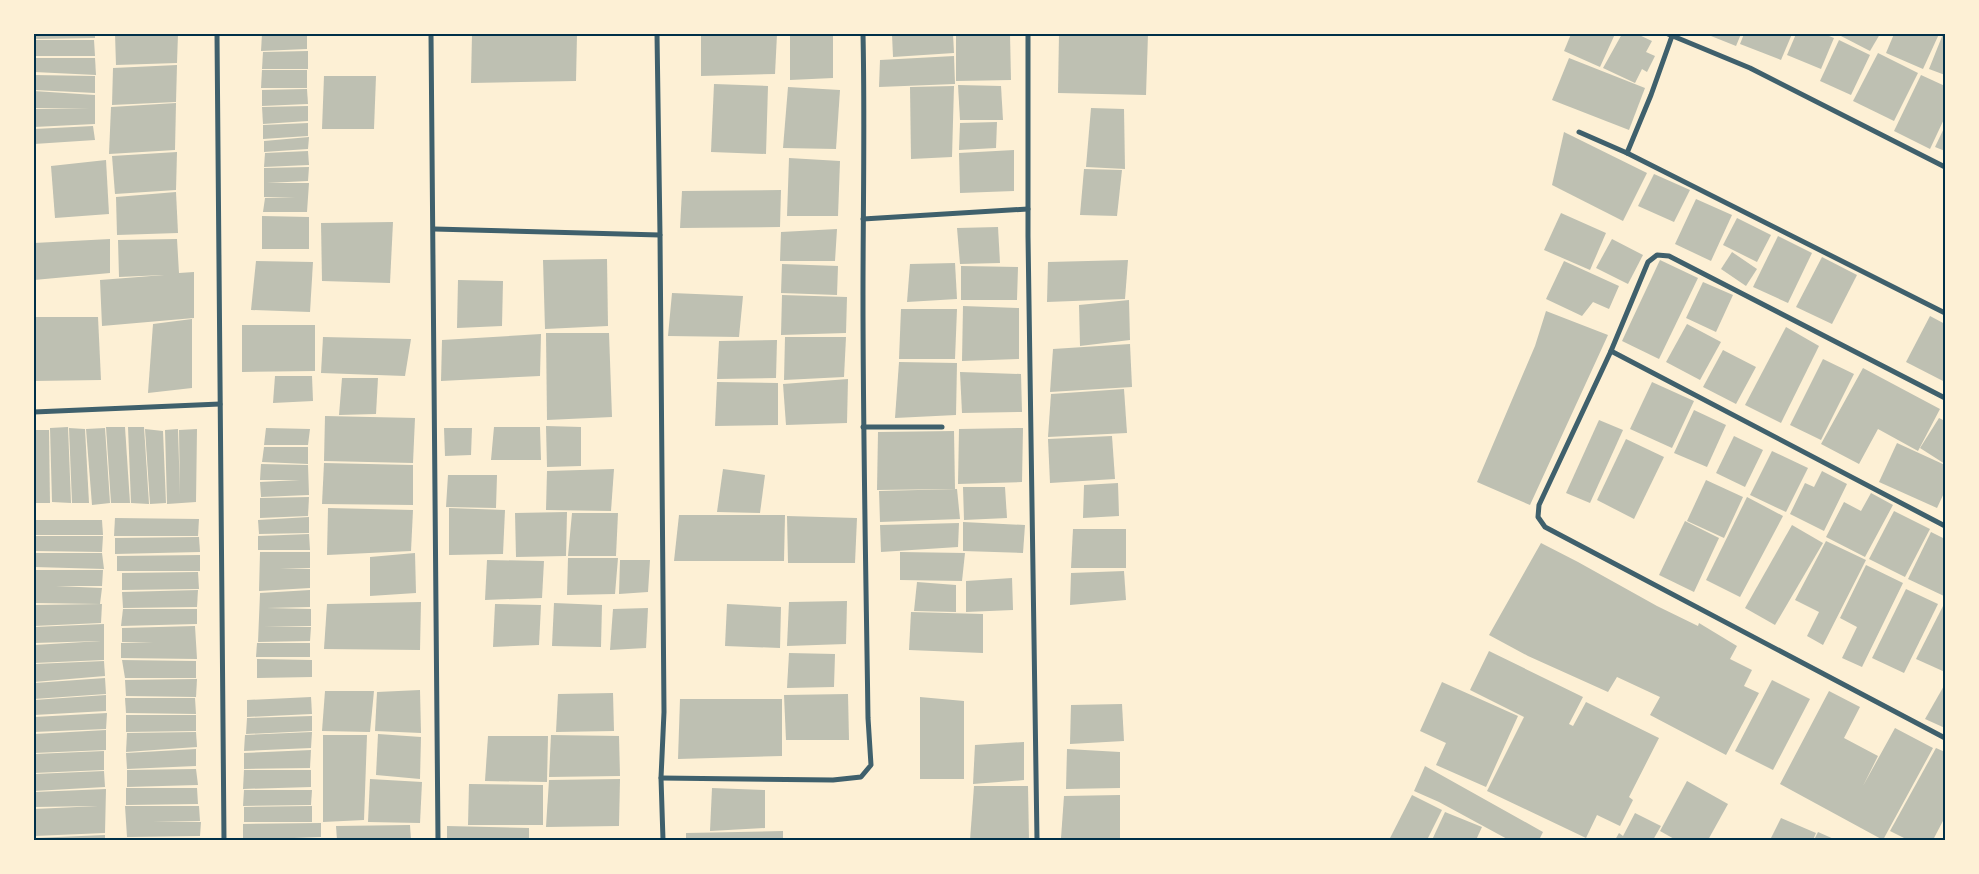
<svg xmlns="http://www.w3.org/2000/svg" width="1979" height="874" font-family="'PT Sans Narrow',sans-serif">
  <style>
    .building { fill: #bec0b2 }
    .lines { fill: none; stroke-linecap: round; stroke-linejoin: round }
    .minor { stroke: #3f606c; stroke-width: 5 }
    .neatline { fill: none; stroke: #003049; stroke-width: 2 }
  </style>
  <rect width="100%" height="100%" fill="#fdf0d5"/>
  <!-- building -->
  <g class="building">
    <polygon points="34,34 95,34 95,38 34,39"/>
    <polygon points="115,34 178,34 177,63 116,65"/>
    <polygon points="262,34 307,34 307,49 261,51"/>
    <polygon points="472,34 577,34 576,81 471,83"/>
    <polygon points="701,34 777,34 775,74 701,76"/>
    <polygon points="817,34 833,34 833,78 790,80 790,36"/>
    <polygon points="892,34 953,34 954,53 893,57"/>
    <polygon points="956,34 1010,34 1011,80 956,81"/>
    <polygon points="1059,34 1148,34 1146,95 1058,93"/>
    <polygon points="1571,34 1615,34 1600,67 1564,51"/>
    <polygon points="1622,34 1637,34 1652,41 1646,52 1655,56 1647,72 1642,69 1635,83 1603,68"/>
    <polygon points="1706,34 1741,34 1736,46"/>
    <polygon points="1744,34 1792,34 1781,60 1740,44"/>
    <polygon points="1796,34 1824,34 1834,38 1821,69 1787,55"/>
    <polygon points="1842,34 1880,34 1870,51 1841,36"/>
    <polygon points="1894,34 1939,34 1923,69 1886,53"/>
    <polygon points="1943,34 1945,34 1945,75 1929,69"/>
    <polygon points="34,40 94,40 95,56 34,56"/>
    <polygon points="1839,40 1870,55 1851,95 1820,81"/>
    <polygon points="308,51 308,69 262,69 263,52"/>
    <polygon points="1878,53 1918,73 1894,121 1853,101"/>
    <polygon points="954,56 955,84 879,87 880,60"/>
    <polygon points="34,58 95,58 96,75 34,72"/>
    <polygon points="1569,58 1645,88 1629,130 1552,100"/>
    <polygon points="177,65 176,102 112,105 113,68"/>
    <polygon points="262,70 307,70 307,88 261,88"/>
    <polygon points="34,75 95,76 95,93 34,90"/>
    <polygon points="1921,75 1945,86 1945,117 1930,149 1894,131"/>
    <polygon points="324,76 376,76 374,129 322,129"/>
    <polygon points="714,84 768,86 766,154 711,152"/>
    <polygon points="958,85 1001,86 1003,120 960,120"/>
    <polygon points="954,86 952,157 911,159 910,87"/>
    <polygon points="788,87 840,90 836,149 783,148"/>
    <polygon points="307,89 308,104 262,106 262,90"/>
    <polygon points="34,91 95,95 95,124 34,127 34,109 90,109 34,108"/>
    <polygon points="176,103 175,150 109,154 111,107"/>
    <polygon points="308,106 308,121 263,124 262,107"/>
    <polygon points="1091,108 1124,109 1125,169 1086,167"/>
    <polygon points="997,122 996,148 959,150 960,123"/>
    <polygon points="308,123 308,136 263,139 263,125"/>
    <polygon points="93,126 95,140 34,144 34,129"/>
    <polygon points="1945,126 1945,151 1935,147"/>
    <polygon points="1564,132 1647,173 1623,221 1552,185"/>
    <polygon points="309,137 308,149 264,152 264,141"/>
    <polygon points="1014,150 1014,191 960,193 959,153"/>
    <polygon points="308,151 309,165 264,167 265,153"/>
    <polygon points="177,152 176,190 115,194 112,156"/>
    <polygon points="789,158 840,161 838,216 787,216"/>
    <polygon points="106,160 109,214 55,218 51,166"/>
    <polygon points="309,167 308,181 267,183 309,183 307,212 263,212 265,198 295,198 264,197 264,168"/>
    <polygon points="1084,169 1122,170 1117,216 1080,215"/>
    <polygon points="1654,174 1690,190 1674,222 1638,206"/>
    <polygon points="781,190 780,227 680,228 682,191"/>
    <polygon points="176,192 178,233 117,235 116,197"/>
    <polygon points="1696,199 1732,215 1711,261 1675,244"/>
    <polygon points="1561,213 1606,233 1590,270 1544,250"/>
    <polygon points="262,216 309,217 309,249 262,249"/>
    <polygon points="1737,218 1771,235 1757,262 1723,245"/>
    <polygon points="393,222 390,283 322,281 321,223"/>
    <polygon points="998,227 1000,263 960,264 957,228"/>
    <polygon points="837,229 835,261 780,261 781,232"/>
    <polygon points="1778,236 1812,253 1788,303 1753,287"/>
    <polygon points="110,239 110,273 34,280 34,243"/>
    <polygon points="177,239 179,273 194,272 194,318 102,326 100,280 164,275 119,277 118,240"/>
    <polygon points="1612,239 1643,255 1628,284 1596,268"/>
    <polygon points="1732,252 1757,269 1746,286 1721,269"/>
    <polygon points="1822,257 1857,275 1832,324 1796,307"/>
    <polygon points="607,259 608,326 545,329 543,260"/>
    <polygon points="1128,260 1125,299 1047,302 1048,262"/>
    <polygon points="1660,260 1698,278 1659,359 1622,341"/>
    <polygon points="256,261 313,262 310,312 251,310"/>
    <polygon points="1564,261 1619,286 1609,309 1593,302 1582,316 1546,299"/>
    <polygon points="955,263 957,299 907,302 910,264"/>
    <polygon points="782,264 838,266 837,295 781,293"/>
    <polygon points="961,266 1018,267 1017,300 961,300"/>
    <polygon points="458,280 503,281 502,326 457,328"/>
    <polygon points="1703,282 1733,295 1716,332 1686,318"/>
    <polygon points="672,293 743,296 739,337 668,336"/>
    <polygon points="782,295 847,297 846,333 781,335"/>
    <polygon points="1129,300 1130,340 1080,346 1079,305"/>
    <polygon points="963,306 1019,308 1019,359 962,361"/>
    <polygon points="901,309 957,309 955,359 899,359"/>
    <polygon points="1546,311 1608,335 1530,505 1477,482 1535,346"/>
    <polygon points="1930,316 1945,324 1945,382 1906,362"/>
    <polygon points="34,317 98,317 101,380 34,381"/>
    <polygon points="192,319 192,388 148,393 153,324"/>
    <polygon points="1687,324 1721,342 1700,380 1666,362"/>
    <polygon points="242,325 315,325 315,371 242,372"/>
    <polygon points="1786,327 1819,346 1781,423 1745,405"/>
    <polygon points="546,333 609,333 612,417 547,420"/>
    <polygon points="541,334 540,376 441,381 442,340"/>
    <polygon points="323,337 411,339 405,376 321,373"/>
    <polygon points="785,337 846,337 844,377 784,380"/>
    <polygon points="777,340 776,378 717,379 719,341"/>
    <polygon points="1130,344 1132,387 1050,392 1053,349"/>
    <polygon points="1723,350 1756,367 1736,404 1703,387"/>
    <polygon points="1823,359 1854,374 1821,440 1790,425"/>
    <polygon points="899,362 957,363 956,415 895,418"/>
    <polygon points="1863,368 1940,409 1918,451 1878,429 1859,464 1821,444"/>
    <polygon points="960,372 1021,374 1022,412 962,413"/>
    <polygon points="275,376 312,376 313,401 273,403"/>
    <polygon points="342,378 378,378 376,414 339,415"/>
    <polygon points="848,379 847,423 786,425 783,384"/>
    <polygon points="717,382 778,383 778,425 715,426"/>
    <polygon points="1652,382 1694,401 1672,448 1630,429"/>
    <polygon points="1124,389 1127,433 1048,437 1051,394"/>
    <polygon points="1694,410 1726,425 1707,467 1674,453"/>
    <polygon points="325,416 415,418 413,463 324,461"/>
    <polygon points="1939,418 1945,421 1945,464 1920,448"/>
    <polygon points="1599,420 1623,430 1590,503 1566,493"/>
    <polygon points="546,426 581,427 581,466 547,467"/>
    <polygon points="68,427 71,503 52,502 50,428"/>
    <polygon points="106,427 125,427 130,503 111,503"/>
    <polygon points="128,427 144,427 149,504 131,503"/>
    <polygon points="494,427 540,427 541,460 491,460"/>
    <polygon points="69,428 85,429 89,503 72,503"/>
    <polygon points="105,428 110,503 92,505 86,429"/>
    <polygon points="266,428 310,429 308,445 264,445"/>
    <polygon points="444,428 472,428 471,455 445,456"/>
    <polygon points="1023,428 1022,482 958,484 959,429"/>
    <polygon points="145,429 163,431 166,503 150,504"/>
    <polygon points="178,429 180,495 179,430 197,429 196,502 167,504 165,430"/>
    <polygon points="34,430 49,430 50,503 34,503"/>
    <polygon points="954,431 955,489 877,490 878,432"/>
    <polygon points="1112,436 1115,479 1050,483 1048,439"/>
    <polygon points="1734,436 1763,450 1745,487 1716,473"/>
    <polygon points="1626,439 1664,457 1634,519 1597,500"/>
    <polygon points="1897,443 1945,465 1945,491 1937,508 1879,482"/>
    <polygon points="264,447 308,447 308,464 262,462"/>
    <polygon points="1772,451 1808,468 1786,512 1750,495"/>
    <polygon points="324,463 413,465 413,505 322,504"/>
    <polygon points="261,464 308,465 309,495 261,497 260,482 300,480 260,480"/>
    <polygon points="614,469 611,511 546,510 547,471"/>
    <polygon points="723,469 765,475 760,513 717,512"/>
    <polygon points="1822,471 1847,484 1824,531 1790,514 1805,483 1814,487"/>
    <polygon points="448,475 497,475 496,508 446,507"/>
    <polygon points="1706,480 1743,497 1724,538 1687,521"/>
    <polygon points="1118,483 1119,516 1083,518 1084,485"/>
    <polygon points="963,487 1005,487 1007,518 964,520"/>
    <polygon points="957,489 960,519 880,522 879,491"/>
    <polygon points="1871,493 1893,505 1865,557 1826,537 1844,502 1861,511"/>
    <polygon points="309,497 308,516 260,518 260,498"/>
    <polygon points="1747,497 1783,516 1740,597 1706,580"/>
    <polygon points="328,508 413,510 411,551 327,555"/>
    <polygon points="449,508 505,510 503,554 449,555"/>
    <polygon points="1894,511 1930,529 1905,577 1869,559"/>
    <polygon points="567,512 566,556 516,557 515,513"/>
    <polygon points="572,513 618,513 616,556 568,556"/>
    <polygon points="679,515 785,515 784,561 674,561"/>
    <polygon points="787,516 857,518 855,563 788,563"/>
    <polygon points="309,517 309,533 259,534 258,520"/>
    <polygon points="115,518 199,519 198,536 114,536"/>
    <polygon points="34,520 102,520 103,535 34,535"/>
    <polygon points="1685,521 1719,538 1694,592 1659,575"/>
    <polygon points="963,522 1025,525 1023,553 963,551"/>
    <polygon points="959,523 958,547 881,552 880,525"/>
    <polygon points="1792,525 1823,543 1775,625 1745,608"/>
    <polygon points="1073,529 1126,529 1126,568 1071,568"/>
    <polygon points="1931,532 1945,539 1945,593 1944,596 1908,579"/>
    <polygon points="309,534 310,550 258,550 258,536"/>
    <polygon points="34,536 103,536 102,552 34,551"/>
    <polygon points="199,537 200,552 115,554 115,538"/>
    <polygon points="1826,541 1866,560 1823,645 1807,636 1819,612 1795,600"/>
    <polygon points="1541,543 1578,562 1657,606 1698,626 1699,623 1737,646 1730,659 1752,670 1744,686 1759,693 1726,755 1650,715 1660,697 1617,677 1608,692 1528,656 1489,635"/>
    <polygon points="260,552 310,552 310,568 280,568 310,569 310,588 259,591"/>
    <polygon points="900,552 965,553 962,581 900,580"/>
    <polygon points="34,553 102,553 104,569 34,567"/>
    <polygon points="415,553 416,593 370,596 370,557"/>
    <polygon points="200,555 200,571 117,571 117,556"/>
    <polygon points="568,558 618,558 615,594 567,595"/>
    <polygon points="487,560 544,561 542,598 485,600"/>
    <polygon points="620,560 650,560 648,592 619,594"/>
    <polygon points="1866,565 1903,583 1862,667 1842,658 1857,627 1840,618"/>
    <polygon points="34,570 103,570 102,586 56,586 102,588 100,604 34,603"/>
    <polygon points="1124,571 1126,600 1070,605 1071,573"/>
    <polygon points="198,572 199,589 122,590 122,573"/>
    <polygon points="1012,578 1013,610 966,612 966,581"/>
    <polygon points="917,582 956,585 956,612 914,611"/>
    <polygon points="1906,589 1938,604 1904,673 1872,658"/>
    <polygon points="198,590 197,607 123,608 122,592"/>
    <polygon points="310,590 310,607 267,608 311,609 311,626 264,627 311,627 310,641 258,642 260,593"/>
    <polygon points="847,601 846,644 787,646 789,602"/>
    <polygon points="421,602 420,650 324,649 327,604"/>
    <polygon points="554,603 602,605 601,647 552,646"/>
    <polygon points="102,604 101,623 34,626 34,605"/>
    <polygon points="495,604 541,605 539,645 493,647"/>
    <polygon points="727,604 781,607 780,648 725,646"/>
    <polygon points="1943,606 1945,607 1945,672 1916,659"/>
    <polygon points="648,608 646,648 610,650 613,609"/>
    <polygon points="123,609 197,609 197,624 121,626"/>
    <polygon points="911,612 983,614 983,653 909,650"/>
    <polygon points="104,624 104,660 34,663 34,645 101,641 34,643 34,627"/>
    <polygon points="195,626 197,659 121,658 121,643 153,643 122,642 122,628"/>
    <polygon points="257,643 310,643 310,657 256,657"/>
    <polygon points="1489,651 1583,697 1569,724 1573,726 1586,702 1659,738 1629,797 1633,800 1620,826 1597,815 1586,838 1487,791 1524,717 1470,690"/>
    <polygon points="789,653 835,654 834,687 787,688"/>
    <polygon points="257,659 312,660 312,677 257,678"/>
    <polygon points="122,660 196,661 196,678 125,678"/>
    <polygon points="104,661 105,676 34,682 34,664"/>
    <polygon points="105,678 106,694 34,699 34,683"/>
    <polygon points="197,679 196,697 126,696 125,680"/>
    <polygon points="1772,680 1810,699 1773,770 1735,751"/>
    <polygon points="1442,682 1518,716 1486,787 1436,765 1446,743 1420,731"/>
    <polygon points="1945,684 1945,728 1925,719"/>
    <polygon points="420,690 421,733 375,731 377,692"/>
    <polygon points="325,691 374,691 370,732 322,731"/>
    <polygon points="1829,691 1860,707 1844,738 1878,756 1863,786 1895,728 1933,748 1883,840 1780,784"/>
    <polygon points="613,693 614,731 556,732 558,694"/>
    <polygon points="848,694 849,740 786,740 784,695"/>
    <polygon points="106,695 106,711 34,715 34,700"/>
    <polygon points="311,697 312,714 247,717 247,700"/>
    <polygon points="920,697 964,701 964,779 920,779"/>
    <polygon points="125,698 195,698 196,714 126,713"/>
    <polygon points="680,699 782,699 782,756 678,759"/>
    <polygon points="1122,704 1124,741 1070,744 1071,705"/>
    <polygon points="107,713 106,729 34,732 34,717"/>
    <polygon points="126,715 196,715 196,731 126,732"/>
    <polygon points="312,716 312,731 246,734 247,718"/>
    <polygon points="106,730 106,750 34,753 34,734"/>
    <polygon points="196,732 197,747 126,752 127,733"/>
    <polygon points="312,732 311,748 244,751 245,735"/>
    <polygon points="378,734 421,737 420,779 376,775"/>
    <polygon points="323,735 367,735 364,820 323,822"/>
    <polygon points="551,735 619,736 620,776 549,777"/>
    <polygon points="488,736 548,736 547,782 485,781"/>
    <polygon points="1024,742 1024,780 973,784 975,745"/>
    <polygon points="1936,748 1945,752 1945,817 1933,840 1908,840 1890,831"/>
    <polygon points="196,749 196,766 127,769 126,753"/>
    <polygon points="1067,749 1120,752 1120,788 1066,789"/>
    <polygon points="311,750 310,768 244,769 244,753"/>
    <polygon points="104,751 104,770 34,773 34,754"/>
    <polygon points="1425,766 1543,832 1539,840 1509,840 1439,802 1414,791"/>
    <polygon points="196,769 198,785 127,787 127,770"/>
    <polygon points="244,770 311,770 311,787 243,789"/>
    <polygon points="104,771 105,787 34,791 34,774"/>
    <polygon points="370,779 422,782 420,823 368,822"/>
    <polygon points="620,779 619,826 546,827 549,780"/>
    <polygon points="1687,781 1728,804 1708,840 1676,840 1660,831"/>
    <polygon points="469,784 543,785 543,825 468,825"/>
    <polygon points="974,786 1028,786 1029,840 970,840"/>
    <polygon points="126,788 197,788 198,804 126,805"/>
    <polygon points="712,788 765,790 765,828 710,831"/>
    <polygon points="106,789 105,833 34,836 34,809 98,806 34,807 34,792"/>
    <polygon points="244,790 312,790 311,805 243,806"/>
    <polygon points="1120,795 1120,839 1061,838 1064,796"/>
    <polygon points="1412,795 1442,810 1427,840 1389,840"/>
    <polygon points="125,806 199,806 200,821 153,822 201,822 200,836 127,837"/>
    <polygon points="312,806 312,822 244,822 244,807"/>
    <polygon points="1445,812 1482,827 1476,840 1432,840"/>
    <polygon points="1635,813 1661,826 1653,840 1615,840 1619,833 1623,836"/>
    <polygon points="1781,818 1816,833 1813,840 1770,840"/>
    <polygon points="321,823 321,837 243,840 243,824"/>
    <polygon points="410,825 411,840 337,840 336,826"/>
    <polygon points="447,826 529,828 529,840 447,840"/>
    <polygon points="783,831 783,840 686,840 686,833"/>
    <polygon points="1818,832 1836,840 1814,840"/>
    <polygon points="105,835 105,840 34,840 34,838"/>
  </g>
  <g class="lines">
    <!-- minor -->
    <g class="minor">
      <polyline points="217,34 224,840"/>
      <polyline points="431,34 438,840"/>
      <polyline points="657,34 660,235 664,712 661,778 663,840"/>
      <polyline points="1028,34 1028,236 1037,840"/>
      <polyline points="1668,34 1750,68 1945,167"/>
      <polyline points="1579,132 1627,153 1945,313"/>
      <polyline points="1627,153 1651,95 1672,36"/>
      <polyline points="863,219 1028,209"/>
      <polyline points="434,229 660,235"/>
      <polyline points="1611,351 1945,526"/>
      <polyline points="1945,398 1669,256 1657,255 1648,262 1611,351 1539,505 1538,517 1545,527 1945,738"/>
      <polyline points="34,412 220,404"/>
      <polyline points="863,427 942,427"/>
      <path d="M 661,778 L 833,780 L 861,777 L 871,765 L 868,718 C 866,577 863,436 863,295 C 863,208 865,121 863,34"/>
    </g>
  </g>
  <!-- border -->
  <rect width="1979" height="874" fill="none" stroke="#fdf0d5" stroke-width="70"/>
  <rect x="35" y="35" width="1909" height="804" class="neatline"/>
</svg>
